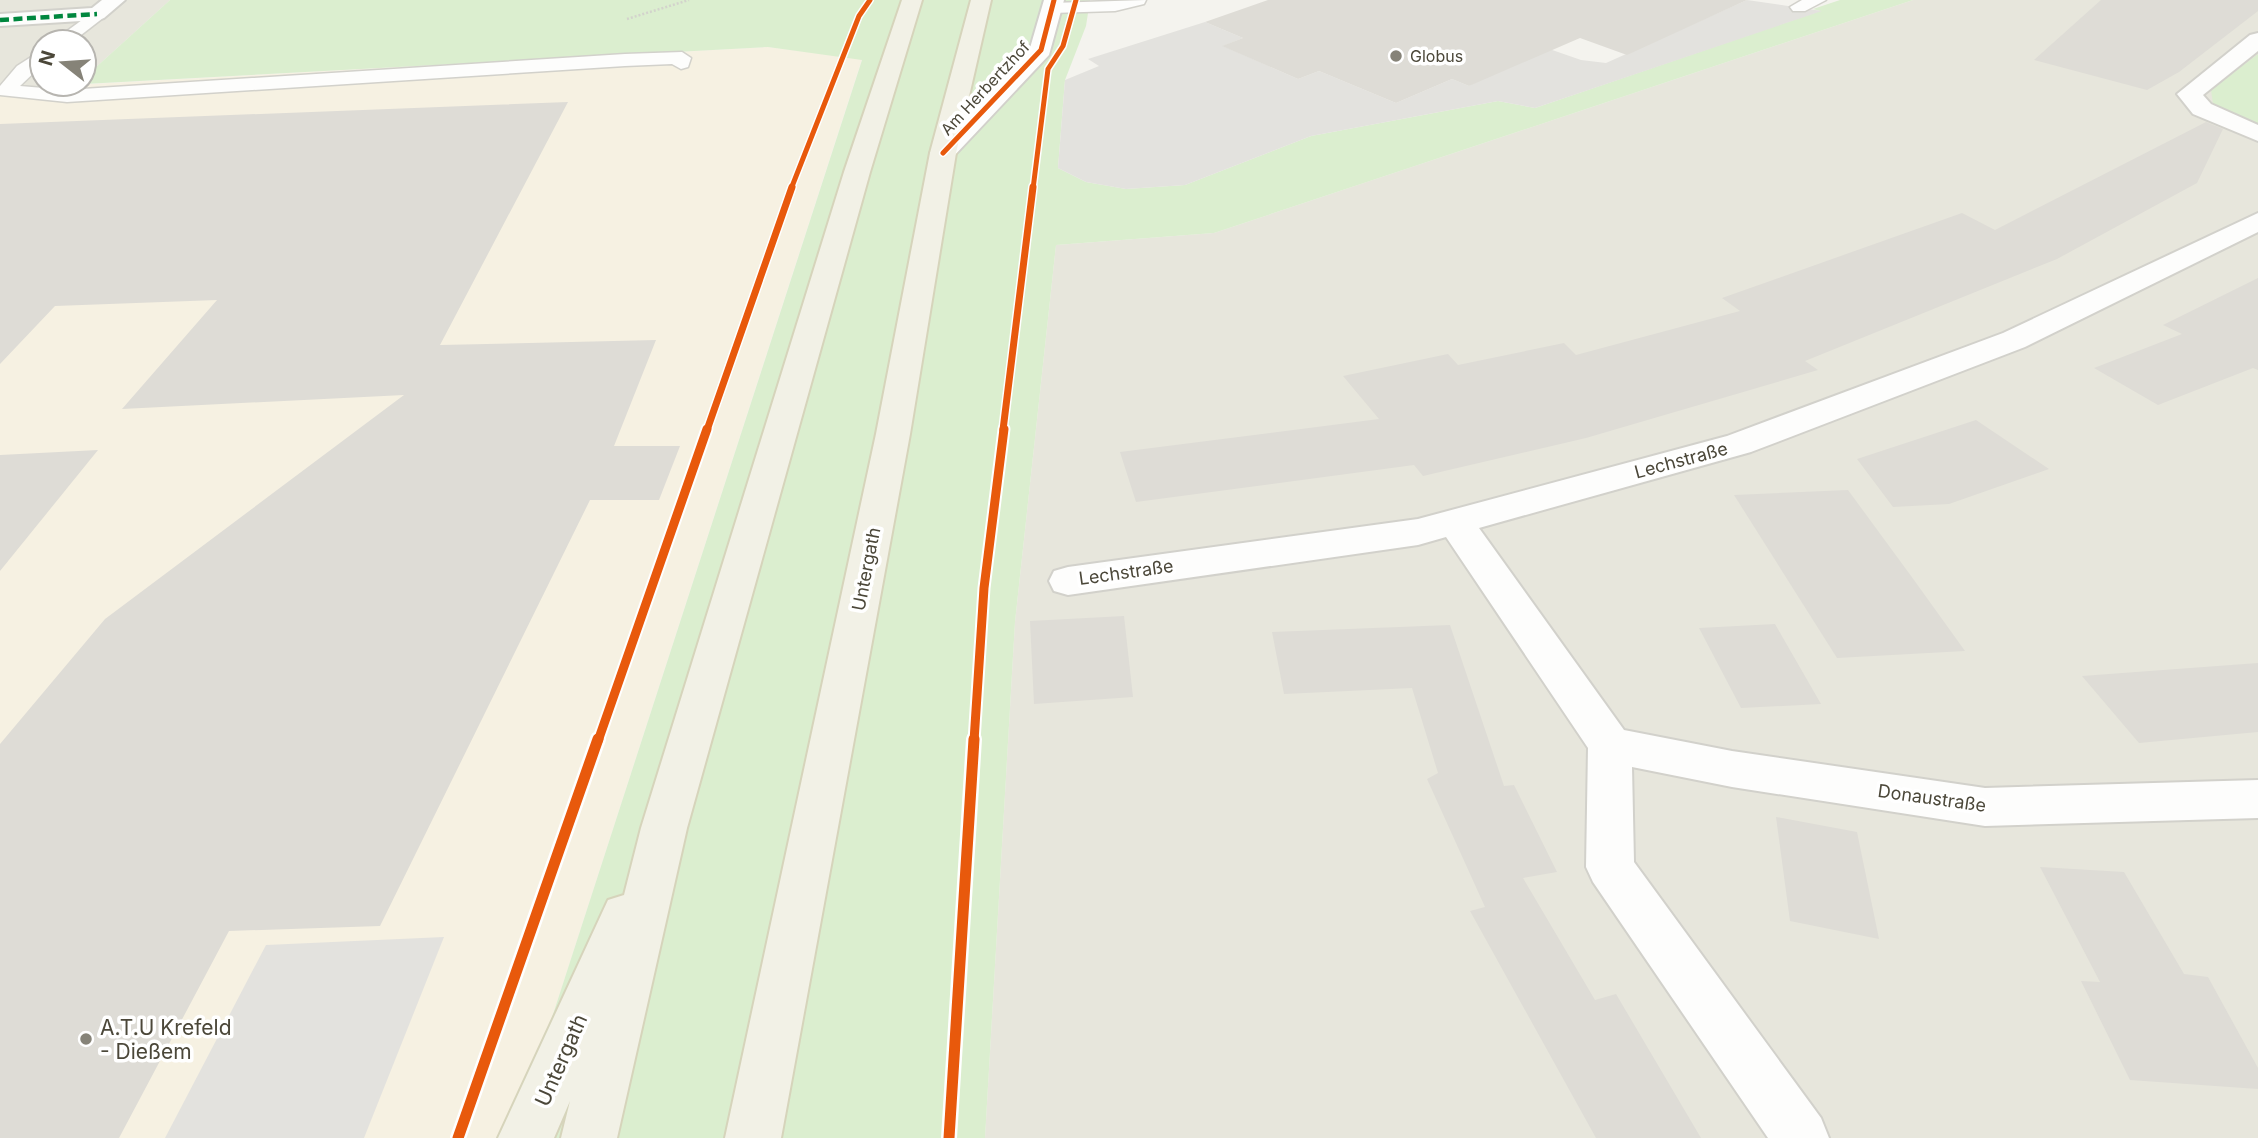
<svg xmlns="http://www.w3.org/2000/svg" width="2258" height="1138" font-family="Inter,sans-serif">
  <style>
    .residential { fill: #e7e6dc }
    .commercial { fill: #f6f1e2 }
    .green { fill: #dbeecf }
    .parking { fill: #e3e2de }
    .building { fill: #dedcd6 }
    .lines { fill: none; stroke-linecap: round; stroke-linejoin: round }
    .service-casing { stroke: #d2d1cb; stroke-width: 3 }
    .minor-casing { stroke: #d2d1cb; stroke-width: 4 }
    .primary-casing { stroke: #d6d4bb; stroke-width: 4 }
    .path { stroke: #d3d3cc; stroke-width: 2.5; stroke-dasharray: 2 2; stroke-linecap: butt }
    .service { fill: #fdfdfc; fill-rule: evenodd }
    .minor { fill: #fdfdfc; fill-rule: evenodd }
    .primary { fill: #f2f1e6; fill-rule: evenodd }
    .quiet { stroke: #00873e; stroke-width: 4.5; stroke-dasharray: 9 4.5; stroke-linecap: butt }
    .cycleway-far3-casing { stroke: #fff; stroke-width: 8 }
    .cycleway-far2-casing { stroke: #fff; stroke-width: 10 }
    .cycleway-far1-casing { stroke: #fff; stroke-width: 13 }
    .cycleway-casing { stroke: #fff; stroke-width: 16 }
    .cycleway-far3 { stroke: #e8590c; stroke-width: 5 }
    .cycleway-far2 { stroke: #e8590c; stroke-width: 7 }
    .cycleway-far1 { stroke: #e8590c; stroke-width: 9 }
    .cycleway { stroke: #e8590c; stroke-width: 11 }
    .poi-dot { fill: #868378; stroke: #fff; stroke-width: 2.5 }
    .labels { text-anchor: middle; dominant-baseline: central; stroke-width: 7; stroke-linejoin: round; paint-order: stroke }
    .far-poi-label { font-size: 16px; fill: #4b4739; stroke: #fff; text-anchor: start }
    .far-street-label { font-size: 16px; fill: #4b4739; stroke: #fff }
    .street-label { font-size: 18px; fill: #4b4739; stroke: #fff }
    .near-poi-label { font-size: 21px; fill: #4b4739; stroke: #fff; text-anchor: start }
    .near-street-label { font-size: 21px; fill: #4b4739; stroke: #fff }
  </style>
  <rect width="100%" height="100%" fill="#f4f3ee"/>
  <!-- residential -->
  <g class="residential">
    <polygon points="0,0 170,0 84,78 84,42 42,42 42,84 77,84 0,89"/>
    <polygon points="1913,0 2258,0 2258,1138 985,1138 1015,622 1056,245 1214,233"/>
  </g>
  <!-- commercial -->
  <polygon class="commercial" points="768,47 862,59 513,1138 0,1138 0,89"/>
  <!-- green -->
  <g class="green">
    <polygon points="170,0 1090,0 1086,26 1065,80 1058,168 1086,182 1126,189 1185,185 1311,136 1498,101 1535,108 1820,11 1813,9 1840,0 1913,0 1214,233 1056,245 1015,622 985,1138 513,1138 862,60 768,47 84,84 84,78"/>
    <polygon points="2258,54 2258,127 2213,104 2211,90"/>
  </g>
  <!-- parking -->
  <g class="parking">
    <polygon points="1747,0 1822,11 1535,108 1498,101 1311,136 1185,185 1126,189 1086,182 1058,168 1065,80 1099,66 1088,59 1205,22 1243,38 1223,46 1298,79 1319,71 1396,103 1452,79 1469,86 1535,44 1581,60 1606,63"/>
    <polygon points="444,937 364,1138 165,1138 266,945"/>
  </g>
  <!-- building -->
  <g class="building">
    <polygon points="1268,0 1747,0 1627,55 1580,38 1469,86 1452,79 1396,103 1319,71 1298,79 1222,46 1243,38 1205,22"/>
    <polygon points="2101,0 2258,0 2258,11 2179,72 2147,90 2034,60"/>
    <polygon points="568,102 440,345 656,340 614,446 680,446 659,500 590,500 380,926 229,931 119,1138 0,1138 0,744 105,619 404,395 122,409 217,300 55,306 0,364 0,124"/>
    <polygon points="2206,122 2223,129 2197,183 2057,259 1805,361 1818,370 1586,438 1423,476 1414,465 1136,502 1120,452 1379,419 1343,376 1448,354 1458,365 1564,343 1576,355 1740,311 1722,298 1962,213 1995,230"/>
    <polygon points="2258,278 2258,370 2253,368 2158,405 2094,368 2182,334 2163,325"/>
    <polygon points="1976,420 2049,469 1949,504 1893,507 1857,459"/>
    <polygon points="98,450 0,571 0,455"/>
    <polygon points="1848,490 1914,580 1965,651 1837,658 1734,495"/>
    <polygon points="1124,616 1133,697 1034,704 1030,621"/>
    <polygon points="1775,624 1821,704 1741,708 1699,628"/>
    <polygon points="1450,625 1504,786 1514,785 1557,872 1523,878 1595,1000 1616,994 1701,1138 1596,1138 1470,911 1485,907 1427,779 1438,773 1412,688 1284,694 1272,632"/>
    <polygon points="2258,663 2258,732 2139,743 2082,676"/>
    <polygon points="1776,817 1857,832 1879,939 1790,921"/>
    <polygon points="2040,867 2124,872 2184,974 2208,977 2258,1068 2258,1089 2130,1080 2081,981 2100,982"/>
  </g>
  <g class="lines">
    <!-- service casing -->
    <g class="service-casing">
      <g id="service">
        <polygon points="1146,0 1144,4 1115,11 1052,13 1043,8 1052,3"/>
        <polygon points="1802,0 1826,0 1805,11 1793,11 1790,7"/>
        <polygon points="97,9 103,10 106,14 103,18 72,42 52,42"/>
        <polygon points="42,50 42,65 20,86 67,90 625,54 682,52 691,58 688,67 681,69 672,64 625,66 67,102 0,95 0,86 17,66"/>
      </g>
    </g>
    <!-- minor casing -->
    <g class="minor-casing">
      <g id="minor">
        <polygon points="102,0 125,0 104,18 97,20 0,26 0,14 92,8"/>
        <polygon points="1044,0 1064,0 1049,55 952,158 934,158 930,153 934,148 1030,48"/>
        <polygon points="2258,33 2258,51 2203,95 2211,104 2258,125 2258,141 2193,114 2177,94 2250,35"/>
        <polygon points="2258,213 2258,232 2025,347 1751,452 1479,528 1624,730 1732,751 1985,788 2258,780 2258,818 1985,826 1732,787 1632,767 1634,862 1821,1118 1829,1138 1768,1138 1593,882 1586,867 1588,748 1446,537 1418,545 1068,595 1054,591 1049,581 1054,571 1068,567 1418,519 1727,436 2003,333"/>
      </g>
    </g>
    <!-- primary casing -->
    <g class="primary-casing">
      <g id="primary">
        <polygon points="902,0 922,0 870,172 687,828 617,1138 561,1138 570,1101 554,1138 498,1138 608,900 624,895 641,828 844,172"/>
        <polygon points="971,0 991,0 956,153 910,434 781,1138 725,1138 876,434 930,153"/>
      </g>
    </g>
    <!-- path -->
    <polyline class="path" points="627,19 689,0"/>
    <!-- service -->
    <use href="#service" class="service"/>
    <!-- minor -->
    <use href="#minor" class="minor"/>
    <!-- primary -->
    <use href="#primary" class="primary"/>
    <!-- quiet -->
    <polyline class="quiet" points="0,20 97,14"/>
    <!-- cycleway-far3 casing -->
    <g class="cycleway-far3-casing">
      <g id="cycleway-far3">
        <polyline points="943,153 1041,50 1054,0"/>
        <polyline points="791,189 859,16 870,0"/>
        <polyline points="1033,189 1048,69 1063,46 1076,0"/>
      </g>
    </g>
    <!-- cycleway-far2 casing -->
    <g class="cycleway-far2-casing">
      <g id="cycleway-far2">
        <polyline points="707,430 792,187"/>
        <polyline points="1003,430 1033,187"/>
      </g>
    </g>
    <!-- cycleway-far1 casing -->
    <g class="cycleway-far1-casing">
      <g id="cycleway-far1">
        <polyline points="598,741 707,429"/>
        <polyline points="974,741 984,588 1004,429"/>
      </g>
    </g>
    <!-- cycleway casing -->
    <g class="cycleway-casing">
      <g id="cycleway">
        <polyline points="458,1138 598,739"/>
        <polyline points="949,1138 974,739"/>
      </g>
    </g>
    <!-- cycleway-far3 -->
    <use href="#cycleway-far3" class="cycleway-far3"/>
    <!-- cycleway-far2 -->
    <use href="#cycleway-far2" class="cycleway-far2"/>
    <!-- cycleway-far1 -->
    <use href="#cycleway-far1" class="cycleway-far1"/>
    <!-- cycleway -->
    <use href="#cycleway" class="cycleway"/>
  </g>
  <!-- markers -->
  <g class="poi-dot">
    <circle cx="1396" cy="56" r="7"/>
    <circle cx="86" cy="1039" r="7"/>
  </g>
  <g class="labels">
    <!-- far-poi labels -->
    <g class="far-poi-label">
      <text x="1410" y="56">Globus</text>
    </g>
    <!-- far-street labels -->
    <g class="far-street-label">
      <text transform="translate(985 88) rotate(-47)">Am Herbertzhof</text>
    </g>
    <!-- street labels -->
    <g class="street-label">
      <text transform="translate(1681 460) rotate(-15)">Lechstraße</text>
      <text transform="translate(866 569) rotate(-79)">Untergath</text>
      <text transform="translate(1126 572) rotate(-8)">Lechstraße</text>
      <text transform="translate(1932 798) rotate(8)">Donaustraße</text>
    </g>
    <!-- near-poi labels -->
    <g class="near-poi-label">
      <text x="100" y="1027">A.T.U Krefeld<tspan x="100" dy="24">- Dießem</tspan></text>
    </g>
    <!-- near-street labels -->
    <g class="near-street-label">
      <text transform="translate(561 1060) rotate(-66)">Untergath</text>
    </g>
  </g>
  <!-- north arrow -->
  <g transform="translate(63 63) rotate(287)"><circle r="33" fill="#ffffff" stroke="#b7b5b0" stroke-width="2"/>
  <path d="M0-5L12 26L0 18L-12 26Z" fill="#868378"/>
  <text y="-10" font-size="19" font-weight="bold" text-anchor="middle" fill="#4b4739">N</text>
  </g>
</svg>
